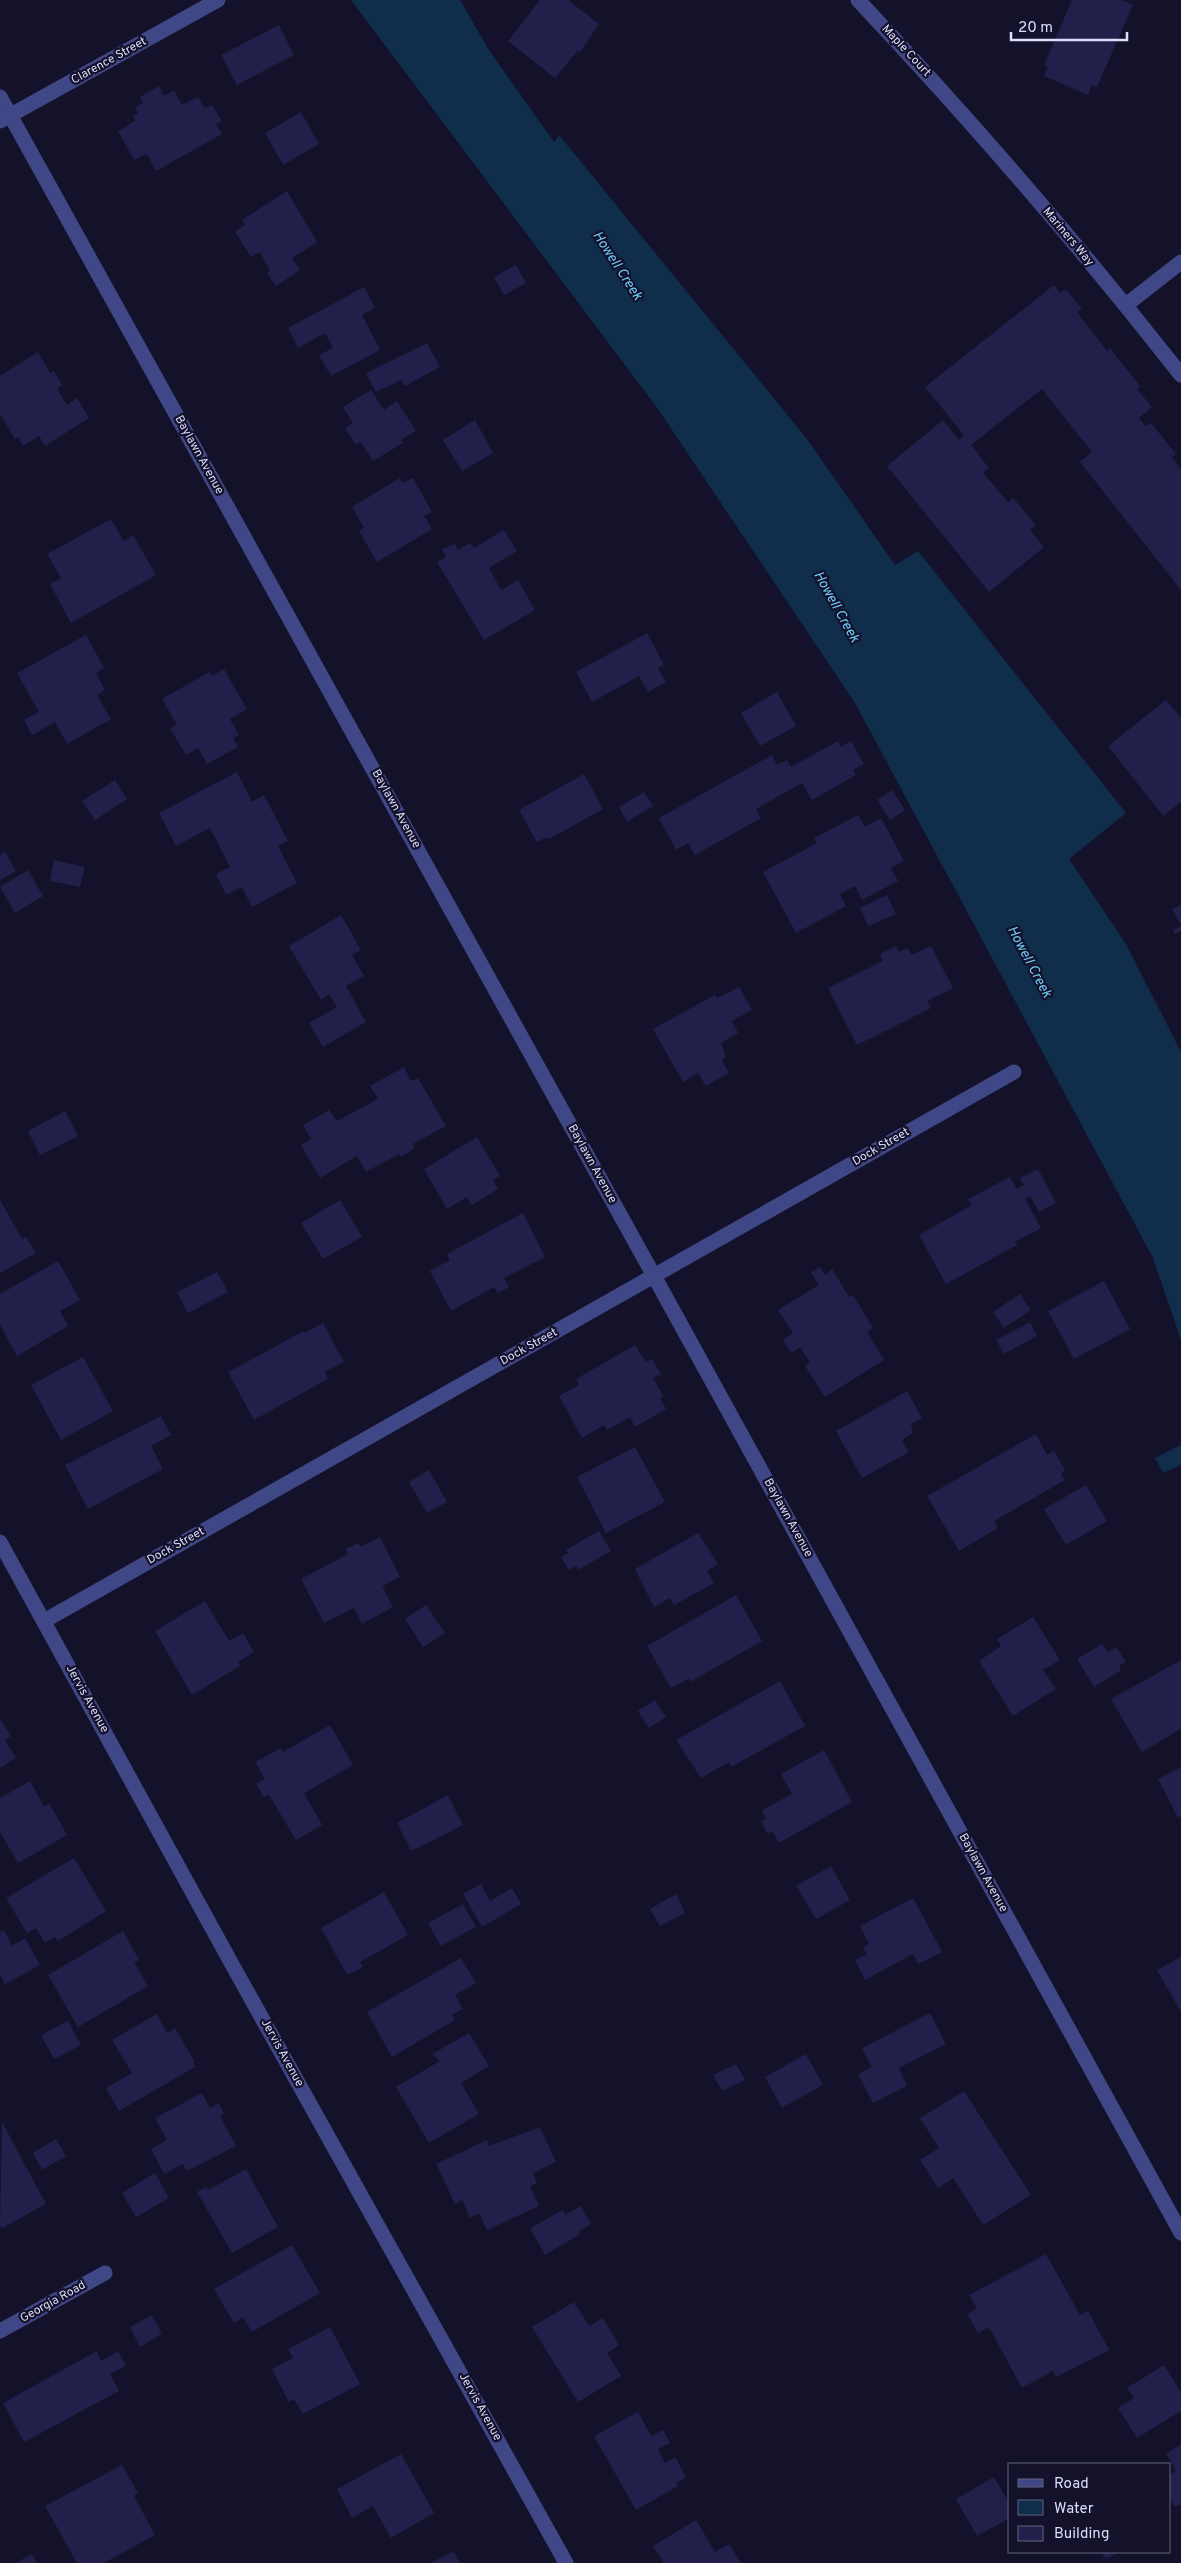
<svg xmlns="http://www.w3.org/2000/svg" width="1181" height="2563" font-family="Overpass,sans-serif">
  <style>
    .water { fill: #102d4b }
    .building { fill: #221f4a }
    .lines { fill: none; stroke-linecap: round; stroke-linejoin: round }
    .minor { stroke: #404786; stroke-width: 15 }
    .labels { text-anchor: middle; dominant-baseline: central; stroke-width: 4.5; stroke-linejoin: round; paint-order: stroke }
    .street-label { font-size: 12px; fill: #ddddfd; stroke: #13122a }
    .water-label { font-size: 14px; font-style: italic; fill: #70cbf8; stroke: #13122a }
  </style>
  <rect width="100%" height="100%" fill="#13122a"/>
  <!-- water -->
  <g class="water">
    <polygon points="351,0 460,0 489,50 554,142 559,135 807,439 895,565 918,551 1126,813 1069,859 1126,944 1181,1052 1181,1340 1153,1258 855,703 658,409"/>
    <polygon points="1181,1445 1181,1465 1163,1473 1155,1458"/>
  </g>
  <!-- building -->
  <g class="building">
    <polygon points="540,0 568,0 599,24 580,52 578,50 555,78 508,41"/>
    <polygon points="1072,0 1122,0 1133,5 1097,87 1092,85 1088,95 1044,76 1048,67 1044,65"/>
    <polygon points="279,25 294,55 237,85 221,55"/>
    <polygon points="159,86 164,96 174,90 182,105 198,97 205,108 212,105 222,121 216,124 222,134 156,171 147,154 134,160 118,131 135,121 133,116 138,113 135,107 143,103 140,97"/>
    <polygon points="301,112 319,144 283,165 265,133"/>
    <polygon points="287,191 317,242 292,258 300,270 276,286 267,273 270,271 260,252 251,257 235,232 245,225 242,220"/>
    <polygon points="516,265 526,283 504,295 494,277"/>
    <polygon points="1054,285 1060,293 1066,289 1082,309 1077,312 1108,352 1109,347 1140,386 1137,389 1152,407 1139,418 1146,426 1151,423 1176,454 1172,457 1181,469 1181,590 1080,462 1092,452 1042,389 971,445 989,468 983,473 1008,502 1013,498 1036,525 1030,530 1044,547 989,592 887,466 943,420 959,440 964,435 925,387"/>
    <polygon points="364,287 375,308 362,315 380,350 331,376 319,355 333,348 325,333 298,348 288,328"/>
    <polygon points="427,343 440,367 405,386 401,380 376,392 366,373"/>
    <polygon points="38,352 50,373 54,371 62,385 57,389 67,405 77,398 89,418 45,446 39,436 23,446 18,437 15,439 0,414 0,376"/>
    <polygon points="371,390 384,410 397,401 416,431 401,440 403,443 373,461 361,442 356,445 345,428 353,423 343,407"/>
    <polygon points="475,420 493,453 462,471 443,440"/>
    <polygon points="400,478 403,483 413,478 432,512 424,516 432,529 377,562 359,531 364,528 352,507"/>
    <polygon points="111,519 124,541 133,535 156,575 71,623 50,584 61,578 47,554"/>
    <polygon points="504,530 517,551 489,568 501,590 518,580 535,610 484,640 437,562 446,557 442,549 455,544 458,550 470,543 474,548"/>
    <polygon points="647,633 664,665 658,668 666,682 648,692 639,676 592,702 576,672"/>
    <polygon points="86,635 104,668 96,673 105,690 97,695 111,719 67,744 55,722 32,735 24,720 39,712 17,673"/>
    <polygon points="224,669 247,709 230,719 239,735 233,738 238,747 207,764 198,748 186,755 170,728 177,725 162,699 209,672 212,676"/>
    <polygon points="777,692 796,726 760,746 741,713"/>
    <polygon points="1166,700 1181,718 1181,802 1163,816 1108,746"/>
    <polygon points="838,741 841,747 851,741 864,764 853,770 856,775 812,800 802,783 756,809 761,818 695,855 688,843 676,850 659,818 772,755 777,765 787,760 791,767"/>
    <polygon points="237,772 252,802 264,795 288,841 278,846 297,883 252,907 242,887 226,895 216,874 230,867 210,828 176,846 159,813"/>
    <polygon points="584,774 603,809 549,839 547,837 537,842 519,810"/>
    <polygon points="115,780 127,799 95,820 82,801"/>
    <polygon points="892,790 905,810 890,820 877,800"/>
    <polygon points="644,792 653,806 627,822 619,807"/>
    <polygon points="858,815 865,827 881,818 904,861 891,868 898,881 862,900 855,886 840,894 846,906 796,933 763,872 817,843 814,838"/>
    <polygon points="5,852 16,871 0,880 0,855"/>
    <polygon points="54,860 85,867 80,887 50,881"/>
    <polygon points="28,870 43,896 15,913 0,887"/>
    <polygon points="887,895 896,914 868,926 860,908"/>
    <polygon points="1181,905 1181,931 1175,934 1173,930 1181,926 1172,909"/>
    <polygon points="341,915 361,950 352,955 364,976 346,986 366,1022 323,1047 309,1023 337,1007 329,994 321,1000 289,946"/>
    <polygon points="896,946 899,952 907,948 912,955 931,946 953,988 927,1001 931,1008 857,1045 828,988 883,961 880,954"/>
    <polygon points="739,987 752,1010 732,1021 738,1033 721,1043 726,1057 722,1060 729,1073 706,1086 698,1073 683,1082 653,1029 715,995 717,998"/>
    <polygon points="404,1067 411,1081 418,1078 446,1126 413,1144 414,1148 401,1157 399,1154 366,1172 357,1156 320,1178 301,1145 311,1139 303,1125 329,1110 337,1121 378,1099 370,1086"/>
    <polygon points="65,1111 78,1136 40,1155 28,1131"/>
    <polygon points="477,1137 500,1176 493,1180 498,1189 472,1205 467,1197 447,1209 424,1169"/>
    <polygon points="1038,1169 1056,1203 1039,1212 1030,1196 1025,1199 1041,1228 1015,1242 1017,1245 946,1284 919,1235 972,1205 968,1199 1010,1177 1017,1189 1024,1185 1020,1178"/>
    <polygon points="0,1200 22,1239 26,1237 36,1253 0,1273"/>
    <polygon points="340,1200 362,1237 323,1259 301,1223"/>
    <polygon points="523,1213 545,1257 504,1278 509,1287 498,1293 494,1287 451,1311 430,1271 450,1260 447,1254"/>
    <polygon points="58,1261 80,1300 60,1311 68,1326 17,1356 0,1325 0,1294"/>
    <polygon points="820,1267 825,1275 832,1269 849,1297 853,1295 873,1328 867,1332 884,1360 825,1397 805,1366 810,1363 800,1347 791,1353 783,1340 793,1333 778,1310 819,1285 811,1272"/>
    <polygon points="217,1272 228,1292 188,1313 177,1292"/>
    <polygon points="1104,1281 1130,1329 1074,1359 1048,1311"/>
    <polygon points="1020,1294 1031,1310 1004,1328 993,1312"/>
    <polygon points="1030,1322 1037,1336 1004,1354 996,1340"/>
    <polygon points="323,1323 344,1362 325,1372 328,1379 254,1420 228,1372 304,1331 305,1333"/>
    <polygon points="635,1345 646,1362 652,1359 661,1374 653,1378 663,1396 660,1398 666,1409 635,1427 630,1417 607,1430 604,1425 582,1438 559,1396 579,1385 576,1379"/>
    <polygon points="83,1357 113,1411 61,1440 31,1385"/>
    <polygon points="907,1391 922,1418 911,1424 913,1433 902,1440 909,1452 862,1478 836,1431"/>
    <polygon points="161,1416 171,1435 151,1446 163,1469 88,1509 65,1465"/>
    <polygon points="1036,1434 1047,1455 1054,1451 1065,1470 1061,1474 1065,1480 994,1521 998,1528 959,1551 927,1496"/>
    <polygon points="635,1447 665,1502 606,1533 577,1477"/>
    <polygon points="429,1470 447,1502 427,1513 409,1482"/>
    <polygon points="1086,1485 1107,1521 1066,1545 1044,1509"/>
    <polygon points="599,1531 611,1551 578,1570 576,1566 569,1570 561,1557 568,1553 566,1550"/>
    <polygon points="698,1533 718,1564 707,1571 714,1583 674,1605 670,1598 654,1607 635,1569"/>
    <polygon points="380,1537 400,1577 382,1586 393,1607 362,1624 354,1608 324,1623 301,1579 348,1554 346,1549 358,1543 361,1547"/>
    <polygon points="736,1595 762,1641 690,1682 689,1679 671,1688 647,1646"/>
    <polygon points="205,1601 229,1641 243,1633 254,1652 238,1662 240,1666 192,1695 155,1631"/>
    <polygon points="426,1605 445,1633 423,1647 405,1619"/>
    <polygon points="1033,1617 1060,1660 1043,1670 1056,1689 1013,1716 979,1661 1001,1646 997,1639"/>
    <polygon points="1102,1644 1108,1652 1116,1647 1126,1662 1120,1665 1120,1671 1094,1687 1077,1659"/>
    <polygon points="1181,1660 1181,1729 1142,1752 1111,1699"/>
    <polygon points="780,1681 805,1726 731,1767 729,1762 701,1778 676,1740"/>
    <polygon points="655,1700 666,1717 649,1728 638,1711"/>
    <polygon points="0,1719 11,1736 5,1740 16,1758 0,1768"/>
    <polygon points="330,1725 353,1765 304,1793 322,1825 296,1840 269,1795 264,1797 256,1784 265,1779 255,1762 281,1748 283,1752"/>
    <polygon points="824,1750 852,1802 779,1843 773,1832 767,1833 761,1822 766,1819 762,1810 792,1794 781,1774"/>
    <polygon points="1181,1767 1181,1816 1178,1818 1158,1779"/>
    <polygon points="30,1781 44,1807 49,1803 67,1835 18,1863 0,1832 0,1798"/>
    <polygon points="448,1795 463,1825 411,1851 397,1823"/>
    <polygon points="74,1858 106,1911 58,1941 55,1937 45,1943 36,1928 27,1933 6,1898"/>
    <polygon points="831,1866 850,1900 816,1919 796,1886"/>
    <polygon points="481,1884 490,1901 512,1888 521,1904 482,1927 463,1894"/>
    <polygon points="384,1892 408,1935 360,1962 363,1967 347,1975 321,1928"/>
    <polygon points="676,1894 685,1913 660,1926 650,1909"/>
    <polygon points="913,1898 942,1952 918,1964 913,1954 865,1980 855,1960 867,1954 863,1947 869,1944 860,1926"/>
    <polygon points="463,1904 476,1927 441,1946 428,1923"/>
    <polygon points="4,1930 12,1946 25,1938 40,1965 5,1984 0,1975 0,1932"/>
    <polygon points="123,1931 139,1960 134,1962 148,1986 78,2027 48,1975"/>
    <polygon points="1181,1957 1181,2012 1157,1970"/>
    <polygon points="461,1958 476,1983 455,1995 463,2009 452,2015 455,2020 392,2057 367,2012"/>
    <polygon points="930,2013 946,2044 899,2068 907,2086 873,2103 858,2074 872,2067 862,2048"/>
    <polygon points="157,2014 167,2033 175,2028 195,2062 193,2063 195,2067 119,2111 106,2088 132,2073 112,2040"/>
    <polygon points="68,2021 81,2045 54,2059 41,2035"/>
    <polygon points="469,2033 489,2066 461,2083 479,2114 429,2143 396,2087 440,2061 432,2054"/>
    <polygon points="806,2054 823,2085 782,2108 765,2077"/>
    <polygon points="736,2064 745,2080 722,2091 713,2075"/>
    <polygon points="964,2091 1031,2195 983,2225 953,2178 938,2188 920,2160 939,2148 920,2118"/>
    <polygon points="202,2093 210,2108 219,2103 224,2114 220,2116 236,2146 187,2171 183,2164 164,2174 151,2149 167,2140 155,2118"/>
    <polygon points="2,2122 46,2204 2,2228 0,2225"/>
    <polygon points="540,2127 556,2162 533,2173 537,2183 530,2186 539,2206 487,2230 479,2213 470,2218 462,2200 455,2204 436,2164 487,2140 489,2146"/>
    <polygon points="56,2139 66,2156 42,2170 33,2153"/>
    <polygon points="246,2169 278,2227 232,2253 197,2192 206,2187 208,2190"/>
    <polygon points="155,2173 169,2198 136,2217 122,2193"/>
    <polygon points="581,2206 591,2224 579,2231 580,2234 545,2255 530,2228 563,2210 565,2215"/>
    <polygon points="292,2245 320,2293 252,2332 243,2317 234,2323 214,2289"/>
    <polygon points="1046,2254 1080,2315 1088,2311 1109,2350 1056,2377 1053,2371 1022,2388 989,2327 978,2333 967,2314 977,2309 969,2295"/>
    <polygon points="574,2302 589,2326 603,2318 619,2345 607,2353 621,2376 578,2402 532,2327"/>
    <polygon points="152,2315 162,2334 140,2347 130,2327"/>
    <polygon points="330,2327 360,2384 303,2414 294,2399 289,2402 272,2369 293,2358 288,2349"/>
    <polygon points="97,2351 101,2361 118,2351 126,2366 110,2374 119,2391 24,2442 3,2403"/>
    <polygon points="1164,2365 1181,2392 1181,2411 1137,2438 1118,2408 1134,2398 1127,2388"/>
    <polygon points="638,2412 651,2436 663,2430 670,2443 658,2449 665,2463 675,2457 686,2477 676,2483 678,2486 636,2510 594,2436"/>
    <polygon points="1181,2445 1181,2504 1175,2507 1170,2499 1170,2474 1176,2471 1166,2453"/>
    <polygon points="401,2454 434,2513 391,2538 373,2506 352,2518 337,2489"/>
    <polygon points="122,2465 138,2493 134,2496 155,2535 104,2563 77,2563 45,2506"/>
    <polygon points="994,2477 1010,2505 1010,2518 977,2536 956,2499"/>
    <polygon points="696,2520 715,2552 729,2544 741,2563 664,2563 653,2546"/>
    <polygon points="454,2551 460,2563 431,2563"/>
    <polygon points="1101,2552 1119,2552 1106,2559"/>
    <polygon points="32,2554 37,2563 16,2563"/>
  </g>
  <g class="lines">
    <!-- minor -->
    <g class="minor">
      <path d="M 858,0 C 971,120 1079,245 1181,375"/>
      <polyline points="0,97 654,1276 1181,2233"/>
      <polyline points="0,121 218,0"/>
      <polyline points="1126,305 1181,262"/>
      <polyline points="0,1542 234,1968 566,2563"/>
      <polyline points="44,1621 1014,1072"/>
      <polyline points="0,2331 105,2273"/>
    </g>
  </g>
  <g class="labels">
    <!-- street labels -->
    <g class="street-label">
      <text transform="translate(906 51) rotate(47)">Maple Court</text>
      <text transform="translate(109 61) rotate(-29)">Clarence Street</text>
      <text transform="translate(1068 237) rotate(50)">Mariners Way</text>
      <text transform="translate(199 455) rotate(61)">Baylawn Avenue</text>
      <text transform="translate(396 809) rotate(61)">Baylawn Avenue</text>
      <text transform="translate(881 1147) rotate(-30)">Dock Street</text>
      <text transform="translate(592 1164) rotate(61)">Baylawn Avenue</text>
      <text transform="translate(529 1347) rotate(-29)">Dock Street</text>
      <text transform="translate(788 1518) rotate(61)">Baylawn Avenue</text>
      <text transform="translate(176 1546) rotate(-29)">Dock Street</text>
      <text transform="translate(87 1699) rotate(61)">Jervis Avenue</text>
      <text transform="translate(983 1873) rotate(61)">Baylawn Avenue</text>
      <text transform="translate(282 2053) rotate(61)">Jervis Avenue</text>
      <text transform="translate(53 2302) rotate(-29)">Georgia Road</text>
      <text transform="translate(480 2407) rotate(61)">Jervis Avenue</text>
    </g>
    <!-- water labels -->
    <g class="water-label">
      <text transform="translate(617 266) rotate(57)">Howell Creek</text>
      <text transform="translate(836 607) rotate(61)">Howell Creek</text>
      <text transform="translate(1029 962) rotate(62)">Howell Creek</text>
    </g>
  </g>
  <!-- legend -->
  <rect x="1008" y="2463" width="162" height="90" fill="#13122a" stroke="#64637e"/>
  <rect x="1018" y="2479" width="25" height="8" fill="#404786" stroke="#64637e"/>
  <text x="1054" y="2488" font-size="15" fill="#ddddfd">Road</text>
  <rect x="1018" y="2500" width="25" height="15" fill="#102d4b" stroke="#64637e"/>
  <text x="1054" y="2513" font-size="15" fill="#ddddfd">Water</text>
  <rect x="1018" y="2526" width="25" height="15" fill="#221f4a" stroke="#64637e"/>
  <text x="1054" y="2538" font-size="15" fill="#ddddfd">Building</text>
  <!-- scale -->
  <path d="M1011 32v8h116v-8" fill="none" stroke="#ddddfd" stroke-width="2.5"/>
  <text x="1018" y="32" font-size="15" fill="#ddddfd" stroke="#13122a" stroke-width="4" paint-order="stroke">20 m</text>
</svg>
